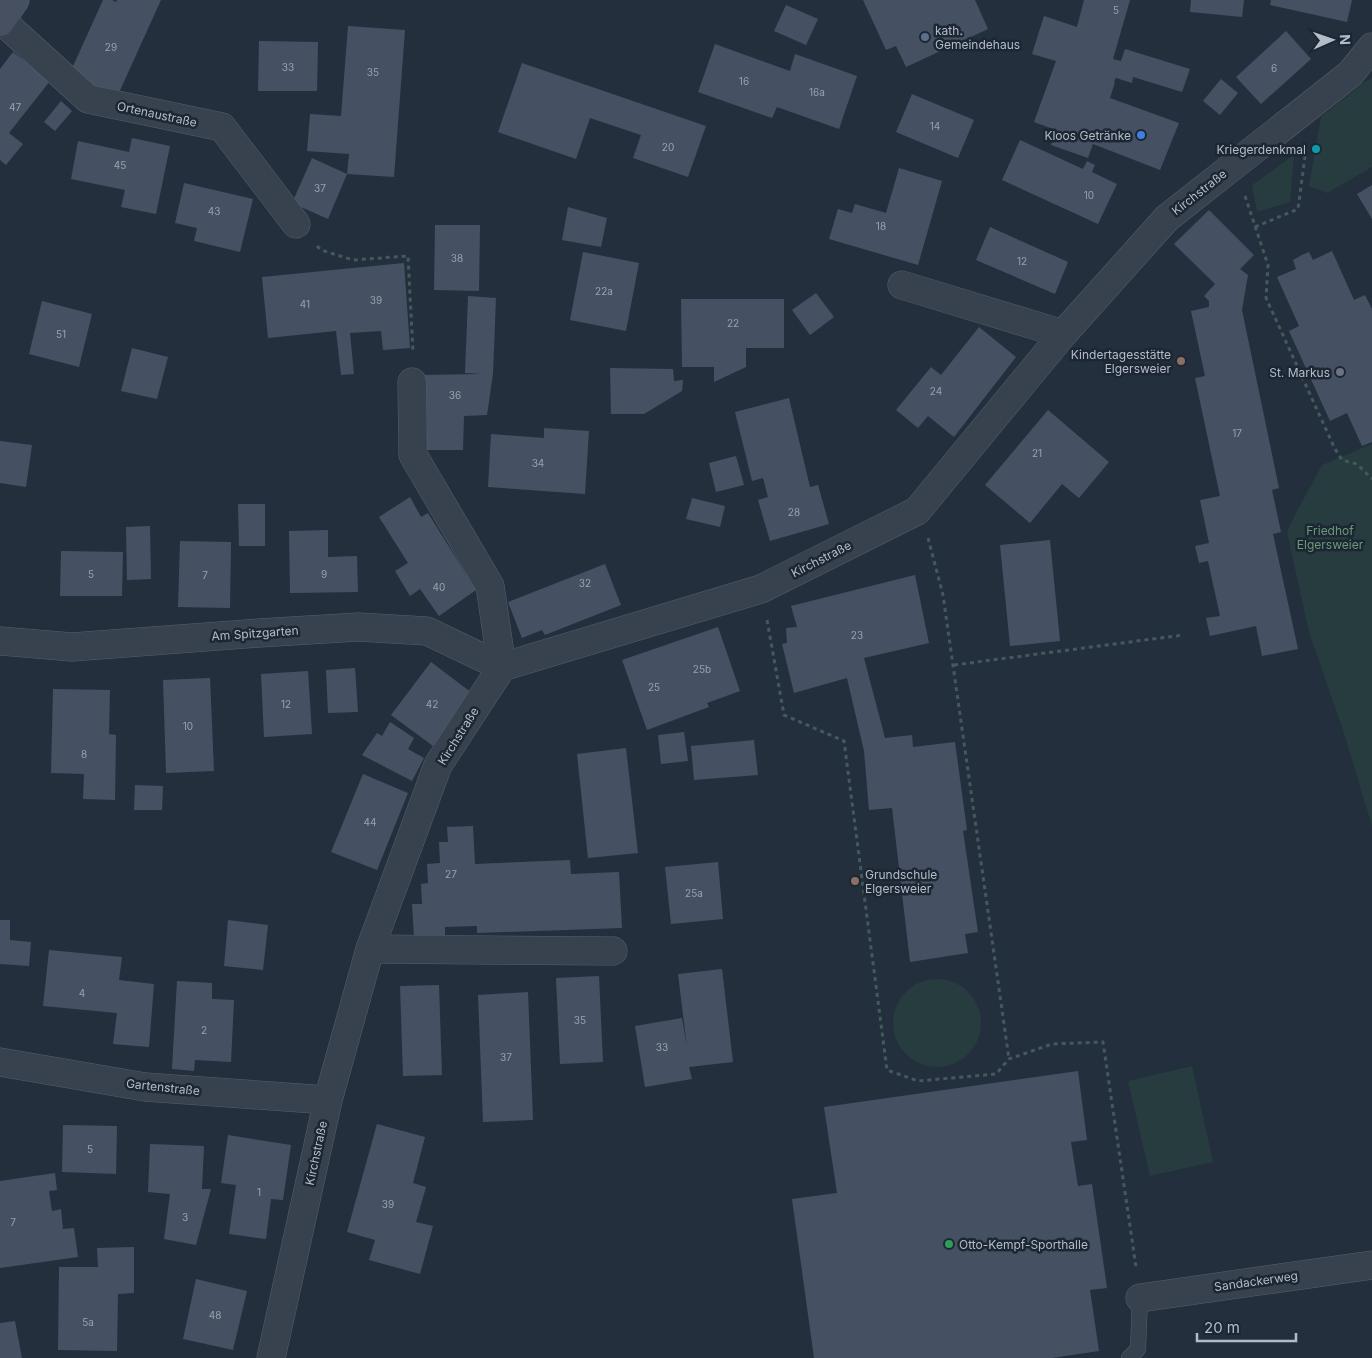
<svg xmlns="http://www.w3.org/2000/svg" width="1372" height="1358" font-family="Inter,sans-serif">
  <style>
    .green { fill: #263c3f }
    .building { fill: #455162 }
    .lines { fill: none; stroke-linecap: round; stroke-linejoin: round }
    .lane-casing { stroke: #565f6c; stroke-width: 16 }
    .street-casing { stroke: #565f6c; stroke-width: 29 }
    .secondary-casing { stroke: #565f6c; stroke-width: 29 }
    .path { stroke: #44595c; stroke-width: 3; stroke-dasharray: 4 4; stroke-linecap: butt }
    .lane { stroke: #38414e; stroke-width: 15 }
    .street { stroke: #38414e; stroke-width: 28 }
    .secondary { stroke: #465061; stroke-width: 28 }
    .service-dot { fill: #5c6f8a; stroke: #1d2633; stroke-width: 2 }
    .shop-dot { fill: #3f7fe0; stroke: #1d2633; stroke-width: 2 }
    .culture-dot { fill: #0f9aa8; stroke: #1d2633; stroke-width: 2 }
    .education-dot { fill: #8d6e63; stroke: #1d2633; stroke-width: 2 }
    .worship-dot { fill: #6b7280; stroke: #1d2633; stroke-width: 2 }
    .leisure-dot { fill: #2e9e5b; stroke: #1d2633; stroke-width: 2 }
    .labels { text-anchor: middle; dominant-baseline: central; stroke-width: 5; stroke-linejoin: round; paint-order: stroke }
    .number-label { font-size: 10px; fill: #98a1af }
    .poi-label { font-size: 12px; fill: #b4bcc9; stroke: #1d2633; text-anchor: end }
    .street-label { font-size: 12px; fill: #b4bcc9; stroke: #1d2633 }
    .park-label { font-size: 12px; fill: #6b9a76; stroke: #1d2633 }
  </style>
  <rect width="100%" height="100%" fill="#242f3e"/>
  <!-- green -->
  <g class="green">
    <polygon points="1372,78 1372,167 1327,193 1309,186 1321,117 1366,81"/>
    <polygon points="1294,155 1290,202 1257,212 1252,185"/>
    <polygon points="1372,444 1372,826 1344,733 1309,632 1287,532 1296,513 1322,465"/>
    <circle cx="937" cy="1023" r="44"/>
    <polygon points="1192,1066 1213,1162 1150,1176 1128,1081"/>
  </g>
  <!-- building -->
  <g class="building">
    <polygon points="103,0 112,0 116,2 117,0 161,0 117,97 69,75"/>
    <polygon points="863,0 975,0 988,29 906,67 896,46 886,50"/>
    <polygon points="1084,0 1130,0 1113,59 1121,61 1125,49 1190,69 1182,92 1133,77 1132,83 1116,78 1114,81 1115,82 1110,98 1179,123 1160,170 1093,144 1088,158 1051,145 1056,130 1034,122 1056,61 1032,54 1044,16 1077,27"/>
    <polygon points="1191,0 1244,0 1242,17 1190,12"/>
    <polygon points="1271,0 1352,0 1347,22 1270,5"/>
    <polygon points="786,5 818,19 806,45 774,31"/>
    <polygon points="348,26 405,30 394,177 347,174 328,219 292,203 312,158 347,174 349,154 307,151 310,114 341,116"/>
    <polygon points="1286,31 1311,59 1261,104 1236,77"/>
    <polygon points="259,41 318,42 317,91 258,91"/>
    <polygon points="715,44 790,71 795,54 857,76 839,129 777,107 772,118 698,92"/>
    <polygon points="13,52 50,81 9,133 23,144 6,165 0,160 0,69"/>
    <polygon points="522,63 706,126 688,177 633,158 641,135 590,118 576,159 498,132"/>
    <polygon points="1221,79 1238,93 1220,115 1203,101"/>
    <polygon points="912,94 974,120 958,158 896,132"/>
    <polygon points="61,101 72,111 55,131 44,122"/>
    <polygon points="132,138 170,146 156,214 121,207 125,190 71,179 78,141 129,152"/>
    <polygon points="1020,140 1083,169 1087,161 1095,165 1092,172 1117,184 1098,224 1002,180"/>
    <polygon points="899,168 942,181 918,265 829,239 838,209 852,213 855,204 886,213"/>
    <polygon points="184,183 253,199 240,252 194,241 197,228 175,223"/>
    <polygon points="1372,185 1372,219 1357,194"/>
    <polygon points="568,207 607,218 601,247 562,240"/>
    <polygon points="1209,210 1254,255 1240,269 1248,275 1242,310 1279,488 1272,490 1281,532 1273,534 1298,649 1262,656 1256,626 1210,636 1206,618 1220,616 1208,561 1199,563 1195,546 1209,543 1200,500 1220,496 1195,378 1205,376 1191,311 1209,307 1209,301 1204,296 1215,284 1174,244"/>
    <polygon points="435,225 480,225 479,291 434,290"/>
    <polygon points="990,227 1068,262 1055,294 976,260"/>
    <polygon points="1332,251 1354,300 1365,295 1372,309 1372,442 1362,446 1347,413 1330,421 1289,331 1299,326 1277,277 1296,269 1293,260 1302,255 1309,252 1313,260"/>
    <polygon points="583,252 639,263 626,331 570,320"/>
    <polygon points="404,263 410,348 383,350 381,331 350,333 354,374 341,375 336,331 268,338 262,277"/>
    <polygon points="816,293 834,317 810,335 792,310"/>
    <polygon points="468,296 496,298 493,374 487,415 464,416 463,450 421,450 420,375 482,374 465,373"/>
    <polygon points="681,299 784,299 784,348 746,348 746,367 714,382 714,367 682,367"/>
    <polygon points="42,301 92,314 79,367 29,354"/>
    <polygon points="979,327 1016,357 954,437 928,416 918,428 896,410 931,367 941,375"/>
    <polygon points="132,348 168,357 157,399 121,391"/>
    <polygon points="610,368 673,369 674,381 683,380 682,391 644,414 611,414"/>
    <polygon points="789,398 810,487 818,485 829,524 770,541 758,500 768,497 763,478 752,481 735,412"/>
    <polygon points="1048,410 1109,462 1079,498 1062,484 1030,523 985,485"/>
    <polygon points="544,428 589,431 585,494 488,487 491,434 544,438"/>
    <polygon points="0,441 32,445 26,487 0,483"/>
    <polygon points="736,456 744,485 716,492 709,463"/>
    <polygon points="410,497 421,517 428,513 476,590 439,616 420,589 410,596 395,571 408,563 379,517"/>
    <polygon points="692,498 725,506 720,527 686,519"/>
    <polygon points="238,504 265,504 265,546 239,546"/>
    <polygon points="150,526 151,579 127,580 126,527"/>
    <polygon points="328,530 328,557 357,556 358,592 290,593 289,531"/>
    <polygon points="1050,540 1060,641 1010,646 1000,545"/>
    <polygon points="180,541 231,542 230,608 178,607"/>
    <polygon points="61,551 123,552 122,596 60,596"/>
    <polygon points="605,564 621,605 545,635 542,630 522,638 508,602"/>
    <polygon points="915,575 929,643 864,658 885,738 912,735 913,747 955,742 967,830 963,831 978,932 965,934 968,953 910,962 892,808 869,810 864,751 847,678 794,693 782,644 787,643 786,628 797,627 791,606"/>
    <polygon points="718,627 740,691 707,703 709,707 647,730 622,660"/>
    <polygon points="431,662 472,693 433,746 391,715"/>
    <polygon points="355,668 358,712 328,713 326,670"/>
    <polygon points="308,671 312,734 264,737 261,674"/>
    <polygon points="210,678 214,771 166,773 163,680"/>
    <polygon points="53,689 110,690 109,734 116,735 115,800 83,799 84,774 51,773"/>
    <polygon points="390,722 414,738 408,749 424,758 412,781 362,755 377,733 382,736"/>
    <polygon points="684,732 688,761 661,764 658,735"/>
    <polygon points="754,740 758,775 694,780 691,746"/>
    <polygon points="626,748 638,853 588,858 577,754"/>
    <polygon points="363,774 408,793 377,870 331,852"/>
    <polygon points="135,785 163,786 162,810 134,810"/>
    <polygon points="473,826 475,864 570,860 571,874 619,872 622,928 477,933 477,926 445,927 445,936 414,937 412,904 422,904 421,884 428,883 427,864 440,863 439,842 448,842 447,827"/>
    <polygon points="718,862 723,919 671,924 665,867"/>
    <polygon points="0,920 10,920 10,940 31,942 29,966 0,964"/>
    <polygon points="228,920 268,925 263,970 224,966"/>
    <polygon points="49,950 122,957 119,980 154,984 149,1047 113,1044 117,1013 43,1006"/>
    <polygon points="722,969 733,1062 689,1067 692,1079 645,1087 635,1026 682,1018 687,1047 678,974"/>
    <polygon points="599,976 603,1062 560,1064 556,978"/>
    <polygon points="177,981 212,983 212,999 234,1000 231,1062 195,1060 194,1071 172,1069"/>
    <polygon points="439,985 442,1075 403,1076 400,986"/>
    <polygon points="528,992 533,1120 483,1122 478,995"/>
    <polygon points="1078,1071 1087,1140 1071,1142 1078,1186 1092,1184 1107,1288 1090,1290 1099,1351 1052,1358 814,1358 792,1199 837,1193 824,1107"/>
    <polygon points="377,1124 425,1137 413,1183 426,1187 416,1222 433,1226 420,1274 369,1260 375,1240 347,1232"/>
    <polygon points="63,1125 117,1126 116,1174 62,1172"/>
    <polygon points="228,1135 291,1145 283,1200 271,1199 266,1239 229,1234 236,1185 221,1183"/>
    <polygon points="150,1144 204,1146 202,1189 211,1189 196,1245 164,1239 170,1194 148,1192"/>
    <polygon points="55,1173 57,1190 49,1191 52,1211 61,1209 63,1229 74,1228 78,1257 0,1268 0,1181"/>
    <polygon points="134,1247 134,1293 118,1294 117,1351 58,1350 59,1267 98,1267 97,1248"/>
    <polygon points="196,1279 247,1291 233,1350 183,1339"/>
    <polygon points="15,1321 22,1358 0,1358 0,1323"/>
  </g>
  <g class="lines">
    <!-- lane casing -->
    <g class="lane-casing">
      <polyline id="lane" points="1129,1358 1138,1349 1140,1298"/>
    </g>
    <!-- street casing -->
    <g class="street-casing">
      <g id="street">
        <polyline points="1,20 88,99 222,127 296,224"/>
        <polyline points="902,285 1063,334"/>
        <polyline points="412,382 413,455 490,586 502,667"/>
        <polyline points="0,641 72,647 259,633 358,627 427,631 502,667"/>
        <polyline points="370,949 613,951"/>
        <polyline points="0,1062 145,1087 328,1100"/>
        <polyline points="1140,1298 1372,1265"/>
        <polyline points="271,1358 328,1100 370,949 438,765 502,667 761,589 917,511 1063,334 1167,218 1350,74 1372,47"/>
      </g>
    </g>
    <!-- secondary casing -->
    <g class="secondary-casing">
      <polyline id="secondary" points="0,22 15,0"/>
    </g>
    <!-- path -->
    <g class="path">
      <polyline points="1245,196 1268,265 1266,298 1335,449 1342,460 1357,464 1372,479"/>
      <polyline points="1255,227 1298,209 1306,149"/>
      <polyline points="317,246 321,250 353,260 408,256 413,353"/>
      <polyline points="928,538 943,595 1009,1059"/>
      <polyline points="767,620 784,715 844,741 887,1070 918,1081 996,1074 1009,1059 1052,1044 1103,1042 1136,1267"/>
      <polyline points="954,665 1183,635"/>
    </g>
    <!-- lane -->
    <use href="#lane" class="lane"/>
    <!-- street -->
    <use href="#street" class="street"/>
    <!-- secondary -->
    <use href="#secondary" class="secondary"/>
  </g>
  <!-- markers -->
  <circle class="service-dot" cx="925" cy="37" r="5"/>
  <circle class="shop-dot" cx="1141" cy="135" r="5"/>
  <circle class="culture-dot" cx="1316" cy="149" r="5"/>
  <g class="education-dot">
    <circle cx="1181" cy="361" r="5"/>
    <circle cx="855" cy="881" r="5"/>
  </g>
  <circle class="worship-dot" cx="1340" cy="372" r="5"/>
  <circle class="leisure-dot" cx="949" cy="1244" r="5"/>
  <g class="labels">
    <!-- number labels -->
    <g class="number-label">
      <text x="1116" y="10">5</text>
      <text x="111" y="47">29</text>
      <text x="288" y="67">33</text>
      <text x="1274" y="68">6</text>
      <text x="373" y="72">35</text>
      <text x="744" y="81">16</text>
      <text x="817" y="92">16a</text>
      <text x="15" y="107">47</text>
      <text x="935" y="126">14</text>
      <text x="668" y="147">20</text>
      <text x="120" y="165">45</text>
      <text x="320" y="188">37</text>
      <text x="1089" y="195">10</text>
      <text x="214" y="211">43</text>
      <text x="881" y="226">18</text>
      <text x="457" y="258">38</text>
      <text x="1022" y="261">12</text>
      <text x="604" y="291">22a</text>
      <text x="376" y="300">39</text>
      <text x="305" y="304">41</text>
      <text x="733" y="323">22</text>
      <text x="61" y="334">51</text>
      <text x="936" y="391">24</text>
      <text x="455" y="395">36</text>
      <text x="1237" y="433">17</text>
      <text x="1037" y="453">21</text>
      <text x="538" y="463">34</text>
      <text x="794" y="512">28</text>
      <text x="91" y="574">5</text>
      <text x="324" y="574">9</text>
      <text x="205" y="575">7</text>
      <text x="585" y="583">32</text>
      <text x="439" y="587">40</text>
      <text x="857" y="635">23</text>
      <text x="702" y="669">25b</text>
      <text x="654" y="687">25</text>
      <text x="286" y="704">12</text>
      <text x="432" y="704">42</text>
      <text x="188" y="726">10</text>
      <text x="84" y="754">8</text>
      <text x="370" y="822">44</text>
      <text x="451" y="874">27</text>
      <text x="694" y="893">25a</text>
      <text x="82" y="993">4</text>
      <text x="580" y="1020">35</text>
      <text x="204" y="1030">2</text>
      <text x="662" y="1047">33</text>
      <text x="506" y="1057">37</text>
      <text x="90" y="1149">5</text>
      <text x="259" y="1192">1</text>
      <text x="388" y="1204">39</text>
      <text x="185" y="1217">3</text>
      <text x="13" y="1222">7</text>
      <text x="215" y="1315">48</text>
      <text x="88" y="1322">5a</text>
    </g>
    <!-- poi labels -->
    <g class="poi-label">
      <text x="935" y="30" text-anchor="start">kath.<tspan x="935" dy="14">Gemeindehaus</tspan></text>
      <text x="1131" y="135">Kloos Getränke</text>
      <text x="1306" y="149">Kriegerdenkmal</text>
      <text x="1171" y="354">Kindertagesstätte<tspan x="1171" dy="14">Elgersweier</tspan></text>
      <text x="1330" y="372">St. Markus</text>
      <text x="865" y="874" text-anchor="start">Grundschule<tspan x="865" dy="14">Elgersweier</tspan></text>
      <text x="959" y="1244" text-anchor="start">Otto-Kempf-Sporthalle</text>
    </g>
    <!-- street labels -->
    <g class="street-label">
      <text transform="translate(157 114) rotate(12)">Ortenaustraße</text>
      <text transform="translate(1199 192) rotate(-38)">Kirchstraße</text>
      <text transform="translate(821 559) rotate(-27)">Kirchstraße</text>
      <text transform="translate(255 633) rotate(-4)">Am Spitzgarten</text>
      <text transform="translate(458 736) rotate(-58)">Kirchstraße</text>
      <text transform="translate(163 1087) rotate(6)">Gartenstraße</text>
      <text transform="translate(316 1153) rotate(-78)">Kirchstraße</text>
      <text transform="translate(1256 1281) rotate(-8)">Sandackerweg</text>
    </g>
    <!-- park labels -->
    <g class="park-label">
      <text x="1330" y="530">Friedhof<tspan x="1330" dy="14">Elgersweier</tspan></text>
    </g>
  </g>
  <!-- north arrow -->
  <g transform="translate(1332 40) rotate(88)" stroke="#1d2633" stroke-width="4" paint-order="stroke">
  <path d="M0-4L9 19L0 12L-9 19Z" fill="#b4bcc9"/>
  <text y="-8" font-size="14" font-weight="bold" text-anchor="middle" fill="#b4bcc9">N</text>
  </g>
  <!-- scale -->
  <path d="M1197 1333v8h99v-8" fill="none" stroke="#b4bcc9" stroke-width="2.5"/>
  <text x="1204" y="1333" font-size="15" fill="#b4bcc9" stroke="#1d2633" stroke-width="4" paint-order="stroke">20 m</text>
</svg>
